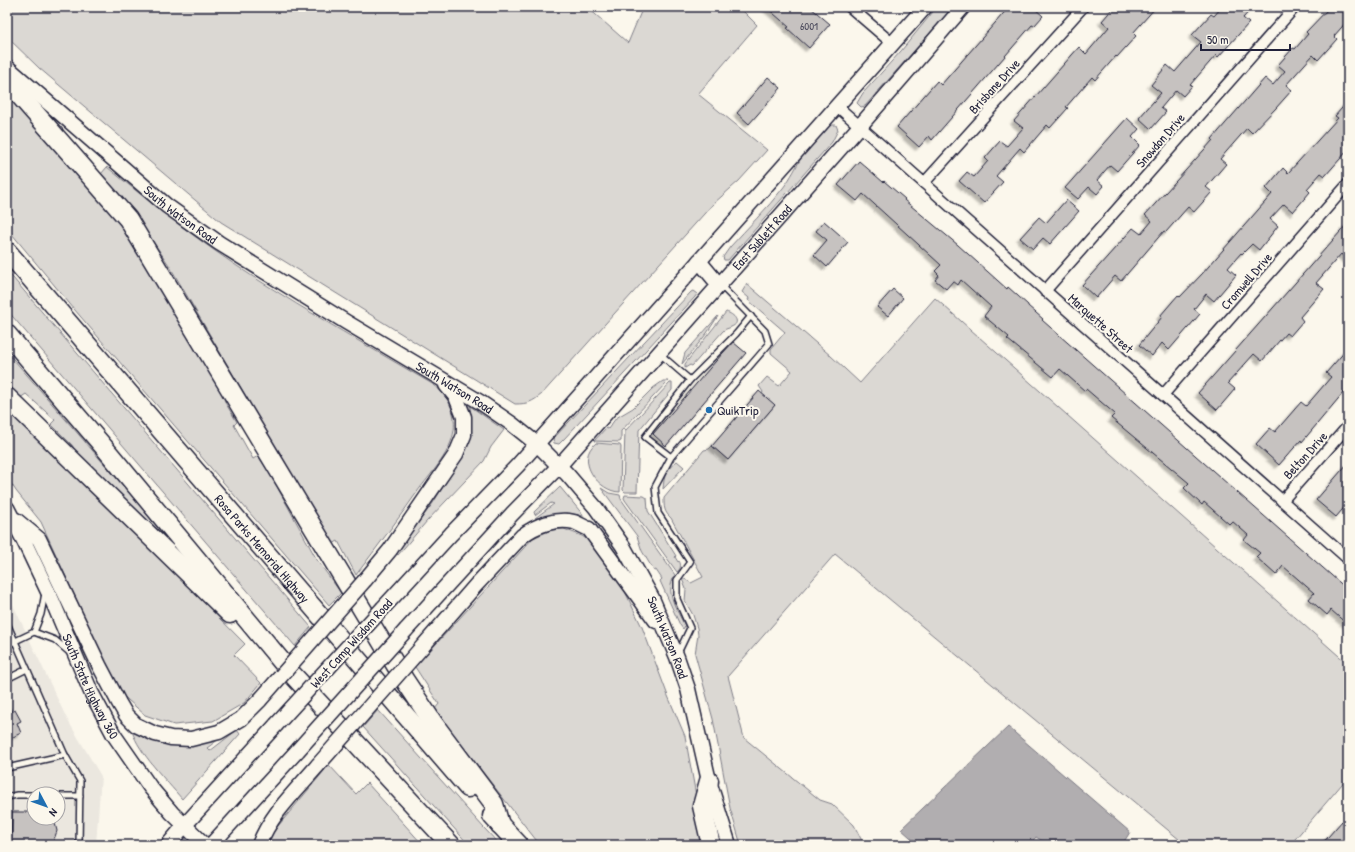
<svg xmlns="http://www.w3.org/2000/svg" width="1355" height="852" font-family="'Patrick Hand',sans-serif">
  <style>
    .built { fill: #ebe7df; fill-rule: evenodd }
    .green { fill: #dbd8d3; stroke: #7e7d87 }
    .water { fill: #b1aeb0; stroke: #787681 }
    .building { fill: #c6c2c0; stroke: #22223b; filter: url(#shadow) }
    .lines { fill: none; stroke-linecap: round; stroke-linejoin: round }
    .service-casing { stroke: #22223b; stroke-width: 8 }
    .minor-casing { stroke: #22223b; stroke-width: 13 }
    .secondary-casing { stroke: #22223b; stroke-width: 17 }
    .motorway-casing { stroke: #22223b; stroke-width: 21 }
    .service { stroke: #fbf7ec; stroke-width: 5 }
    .minor { stroke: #fbf7ec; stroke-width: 10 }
    .secondary { stroke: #fbf7ec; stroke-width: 14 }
    .motorway { stroke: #fbf7ec; stroke-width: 18 }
    .secondary-bridge-casing { stroke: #22223b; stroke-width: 17; stroke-linecap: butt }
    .secondary-bridge { stroke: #fbf7ec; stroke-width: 14 }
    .poi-dot { fill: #1f6fb2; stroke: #fbf7ec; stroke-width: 1.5 }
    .labels { text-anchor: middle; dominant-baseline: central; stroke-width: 4; stroke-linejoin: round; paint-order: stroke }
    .number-label { font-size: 11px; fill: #4b4a5c }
    .street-label { font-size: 13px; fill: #22223b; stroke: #fbf7ec }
    .poi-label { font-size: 13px; fill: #22223b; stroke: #fbf7ec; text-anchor: start }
  </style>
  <defs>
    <filter id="shadow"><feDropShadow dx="-3.5" dy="3.5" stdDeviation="1" flood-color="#0004"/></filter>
  </defs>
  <rect width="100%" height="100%" fill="#fbf7ec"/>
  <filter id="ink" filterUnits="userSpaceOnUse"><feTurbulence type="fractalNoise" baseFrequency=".025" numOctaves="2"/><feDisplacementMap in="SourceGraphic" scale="8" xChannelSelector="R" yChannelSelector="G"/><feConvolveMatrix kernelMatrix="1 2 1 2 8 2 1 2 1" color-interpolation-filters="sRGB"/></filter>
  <g filter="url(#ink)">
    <!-- built -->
    <path class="built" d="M 7,592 L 67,719 L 101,776 L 96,845 L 7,845 ZM 34,794 L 58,794 L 58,818 L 34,818 Z"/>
    <!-- green -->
    <g class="green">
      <path d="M 7,7 L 587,7 L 628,43 L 643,7 L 739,7 L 757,25 L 698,94 L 767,150 L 739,181 L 713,204 L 542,394 C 532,402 528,404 515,404 L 221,222 L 39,68 L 7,37 Z"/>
      <polygon points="937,7 953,7 865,106 861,107 857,103 863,93 901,51"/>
      <polygon points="7,88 129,232 219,385 226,404 237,422 234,425 253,459 258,456 269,472 317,560 341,593 329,605 74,309 7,228"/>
      <path d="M 831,125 L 836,125 L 838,130 L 832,142 L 728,260 L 724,260 L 723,257 L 730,247 C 747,228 767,209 783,188 C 800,166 804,141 831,125 Z"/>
      <path d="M 107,167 C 153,205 201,243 252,276 C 311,314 373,349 434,385 C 448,396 456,412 454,430 C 451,452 433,471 420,488 C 399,518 378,546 356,575 L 338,541 L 331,545 L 276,448 L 169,265 L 143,227 L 101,174 Z"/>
      <polygon points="7,271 311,627 295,646 7,310"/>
      <path d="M 747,284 L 831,356 L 860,383 L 935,298 L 1348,664 L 1348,777 L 1290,845 L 1186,845 L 835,554 L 728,676 L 744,738 L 820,800 L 832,804 L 854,825 L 864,845 L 741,845 L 730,808 L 713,719 L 695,654 L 698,635 L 697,628 L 693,615 L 685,601 L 686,589 L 682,579 L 685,579 L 691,583 L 703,577 L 671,518 C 664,512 664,507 664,498 L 704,450 L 709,449 L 712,446 L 728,460 L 775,405 L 762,394 L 763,392 L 759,386 L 767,377 L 779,386 L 792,371 L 771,353 L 771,349 L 785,332 L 748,300 L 749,298 L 742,292 Z"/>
      <polygon points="693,291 697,294 695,297 564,439 559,444 554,443 553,439 691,292"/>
      <path d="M 726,312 C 734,314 742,323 731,327 C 728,329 726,328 723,331 L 692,366 L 690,365 L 685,368 L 685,364 Z"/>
      <polygon points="718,316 707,333 682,364 685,353"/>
      <polygon points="7,352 178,549 175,552 80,459 72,445 51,424 55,420 26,394 20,398 7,385"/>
      <polygon points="663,381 668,381 621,431 621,441 619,442 594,441 606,428 608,429 616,418 633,408 653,388"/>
      <polygon points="670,383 672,383 672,390 639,430 637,492 625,492 623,490 625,431"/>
      <polygon points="470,406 504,430 491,447 484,461 427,521 398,555 396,553 433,503 461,458 471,418"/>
      <polygon points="7,409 178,576 245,644 234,655 261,683 244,703 213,721 174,725 145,715 120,693 88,625 41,522 16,491 7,477"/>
      <path d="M 596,443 L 620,445 L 621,447 L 620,492 C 599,492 574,460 596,443 Z"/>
      <path d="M 677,461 L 684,467 L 663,489 C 664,475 666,470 677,461 Z"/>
      <polygon points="560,487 584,516 566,513 535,518 554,504 551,503 535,515 534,512"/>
      <path d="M 601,488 L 609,493 L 620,495 L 621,499 L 675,575 C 664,592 677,610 685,626 L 683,629 L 680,625 L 660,581 L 662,579 L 656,570 L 654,571 L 642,551 L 637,536 Z"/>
      <path d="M 625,495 L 644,496 L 647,498 L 648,511 L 676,556 L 675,557 L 678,562 L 679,561 C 682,565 680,570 677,572 L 625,500 L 624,498 Z"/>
      <polygon points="564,529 582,536 596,545 618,577 642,627 668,696 685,736 703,833 707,845 540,845 434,710 439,704 415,667 533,538 551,530"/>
      <polygon points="378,710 484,828 500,845 469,845 363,727"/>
      <path d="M 237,730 L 240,734 L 182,799 C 166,780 139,753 132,731 L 219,739 L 207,748 L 210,751 Z"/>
      <polygon points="329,765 356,794 367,783 423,845 266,845 273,832"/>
    </g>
    <!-- water -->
    <polygon class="water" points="1008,727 1130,832 1122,845 1049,845 1036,837 1029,845 919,845 901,829"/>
    <!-- building -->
    <g class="building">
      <polygon points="766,7 810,7 830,24 809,48 787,28 789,27"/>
      <polygon points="1009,7 1033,7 1043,16 1034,26 1032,25 932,140 929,136 919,147 897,127 937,81 941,85"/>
      <polygon points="1114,7 1156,7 1133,33 1136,36 1117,57 1116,56 1095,80 1092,77 1066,107 1068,108 1050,128 1047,125 1024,152 1020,148 996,176 1003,182 984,203 959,181 967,172 974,177 988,161 985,158 1000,141 1007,146 1023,128 1014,121 1079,47 1086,54 1109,27 1102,21"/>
      <polygon points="1222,7 1253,7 1243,18 1249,23 1218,57 1216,55 1190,85 1192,86 1183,96 1176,90 1161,108 1166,112 1151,129 1139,118 1161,93 1151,85 1167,65 1175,72 1201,42 1192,35 1211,14 1214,16"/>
      <polygon points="1330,7 1348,7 1348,20 1334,36 1337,39 1318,60 1313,55 1286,85 1292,90 1276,108 1252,133 1247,128 1220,159 1226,164 1206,187 1212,192 1194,212 1188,207 1166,232 1164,231 1121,281 1115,276 1096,298 1082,285 1133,228 1141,234 1152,221 1145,215 1186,170 1213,140 1212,139 1265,78 1273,85 1285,71 1278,65 1293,48 1295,49 1308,34 1306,32"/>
      <polygon points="768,77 781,88 749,124 737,113"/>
      <polygon points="1348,101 1348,150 1325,176 1321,173 1307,189 1310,192 1293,212 1284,204 1270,219 1278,226 1259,250 1252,244 1242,254 1241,253 1228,268 1236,275 1214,301 1206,294 1194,309 1200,314 1169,350 1162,343 1152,356 1139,345 1162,317 1160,316 1178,295 1180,297 1202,274 1272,194 1266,188 1283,168 1288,173 1338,118 1335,116"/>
      <polygon points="1127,118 1139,129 1132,137 1140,145 1117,171 1110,165 1097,180 1104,186 1097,194 1089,187 1078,199 1065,188"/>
      <polygon points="859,161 883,182 884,181 905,199 904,200 958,245 1007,289 1008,287 1028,305 1028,306 1043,319 1042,320 1348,590 1348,625 1331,610 1327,615 1309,599 1314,593 1283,566 1276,575 1256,557 1260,553 1244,540 1248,535 1232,521 1229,524 1204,502 1202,505 1184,488 1189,483 1111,418 1115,414 1086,389 1085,391 1060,369 1053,377 1007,339 1009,337 984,316 991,307 961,280 958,285 953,281 946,289 935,280 939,275 935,271 941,265 863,194 857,201 838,185"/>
      <polygon points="1066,200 1079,211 1050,244 1043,238 1033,249 1020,238 1039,217 1046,223"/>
      <polygon points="824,221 848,242 827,267 814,255 827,240 816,231"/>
      <polygon points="1348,223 1348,261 1341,254 1316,283 1324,289 1300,317 1303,321 1290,336 1286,333 1262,361 1254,354 1228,383 1235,389 1217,410 1198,393"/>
      <polygon points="893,289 903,298 888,316 877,307"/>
      <polygon points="733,342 746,353 666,446 653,434 722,354"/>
      <polygon points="1348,348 1348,387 1302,442 1301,440 1279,465 1256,444 1270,428 1275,432 1301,402 1306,406 1331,377 1326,373"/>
      <polygon points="759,391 775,405 728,460 712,446"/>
      <polygon points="1348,463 1348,503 1336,517 1316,500"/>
      <polygon points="7,702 12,712 15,710 21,721 17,723 21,733 7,740"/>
      <polygon points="12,812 34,812 34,818 54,819 57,831 52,845 11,845"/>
      <polygon points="1342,821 1348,827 1348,845 1321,845"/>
    </g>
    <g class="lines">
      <!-- service casing -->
      <g class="service-casing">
        <g id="service">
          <polyline points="660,354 690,380 645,437 671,457"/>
          <polyline points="690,380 736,334 751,316"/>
          <polyline points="7,623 65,755 80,781 79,845"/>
          <polyline points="34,632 55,640 69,652"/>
          <polyline points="7,645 34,632 41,614 45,593"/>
          <polyline points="678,653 690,628 677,599 677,580 690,562 658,513 655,487 671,457 769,344 765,331 720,285"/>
          <polyline points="7,679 27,669"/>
          <polyline points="7,768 65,755"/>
          <polyline points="58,796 80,796"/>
          <polyline points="7,797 17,795 34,795"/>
        </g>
      </g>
      <!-- minor casing -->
      <g class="minor-casing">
        <g id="minor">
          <polyline points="850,7 893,44"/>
          <polyline points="837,106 1348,559"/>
          <polyline points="924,183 1083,7"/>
          <polyline points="1045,291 1295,7"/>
          <polyline points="1163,395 1348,184"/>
          <polyline points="1282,501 1348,426"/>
        </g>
      </g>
      <!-- secondary casing -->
      <g class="secondary-casing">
        <g id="secondary">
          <path id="s1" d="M 7,67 L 167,206 L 219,243 L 346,322 L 480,402 L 512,424 L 537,444 L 567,474 L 596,508 L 623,546 L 652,598 L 677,657 L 688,689 L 709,781 L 729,845"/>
          <polyline points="699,261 719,285"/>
          <path id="s2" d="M 7,508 L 24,541 L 52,600 L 91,692 L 114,735 L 150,787 L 172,813 L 205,845"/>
          <polyline points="16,520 39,539 99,665 119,703 126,715 136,725 155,734 171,738 191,739 219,732 241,719 260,700"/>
          <polyline points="365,580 390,550 456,454 464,435 464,417 456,397 446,385"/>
          <polyline points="383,608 451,534 518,465 925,7"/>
          <path id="s3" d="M 406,630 L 512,514 L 559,466 L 860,126 L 963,7"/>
          <path d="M 423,646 L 476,585 L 522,536 C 536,525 556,518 574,522 C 579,524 584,527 589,529 L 656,621"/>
          <polyline points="168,845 184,826 276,725"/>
          <polyline points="211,845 298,750"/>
          <path d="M 259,845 C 271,813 297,790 318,765"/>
        </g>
      </g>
      <!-- motorway casing -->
      <g class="motorway-casing">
        <g id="motorway">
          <polyline points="7,81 128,219 404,679 434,724 494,804 500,825"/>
          <path id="s4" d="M 7,251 L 468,788"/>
          <polyline points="7,334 103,446 292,674 451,845"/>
          <polyline points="7,397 230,614"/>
          <polyline points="709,781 702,806 711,845"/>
          <polyline points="492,816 519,845"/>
        </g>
      </g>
      <!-- service -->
      <use href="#service" class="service"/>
      <!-- minor -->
      <use href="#minor" class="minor"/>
      <!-- secondary -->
      <use href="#secondary" class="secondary"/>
      <!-- motorway -->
      <use href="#motorway" class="motorway"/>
      <!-- secondary-bridge casing -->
      <g class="secondary-bridge-casing">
        <g id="secondary-bridge">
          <polyline points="260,700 365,580"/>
          <polyline points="276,725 383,608"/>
          <polyline points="298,750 406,630"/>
          <polyline points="318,765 423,646"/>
        </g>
      </g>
      <!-- secondary-bridge -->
      <use href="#secondary-bridge" class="secondary-bridge"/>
    </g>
  </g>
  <!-- markers -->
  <circle class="poi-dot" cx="709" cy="410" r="4"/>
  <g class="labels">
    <!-- number labels -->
    <g class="number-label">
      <text x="809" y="26">6001</text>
    </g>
    <!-- street labels -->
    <g class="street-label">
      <text transform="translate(994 86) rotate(-48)">Brisbane Drive</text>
      <text transform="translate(1160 140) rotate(-49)">Snowdon Drive</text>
      <text stroke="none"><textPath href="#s1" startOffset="228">South Watson Road</textPath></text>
      <text stroke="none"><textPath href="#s3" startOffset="530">East Sublett Road</textPath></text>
      <text transform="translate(1246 281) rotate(-49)">Cromwell Drive</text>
      <text transform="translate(1101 323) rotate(42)">Marquette Street</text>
      <text stroke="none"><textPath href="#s1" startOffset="552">South Watson Road</textPath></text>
      <text transform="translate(1305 455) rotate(-48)">Belton Drive</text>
      <text stroke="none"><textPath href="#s4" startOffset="392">Rosa Parks Memorial Highway</textPath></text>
      <text stroke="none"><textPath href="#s1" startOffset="888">South Watson Road</textPath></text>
      <text transform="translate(351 643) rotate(-48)">West Camp Wisdom Road</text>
      <text stroke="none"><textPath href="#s2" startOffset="197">South State Highway 360</textPath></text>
    </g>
    <!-- poi labels -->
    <g class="poi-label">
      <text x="717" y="410">QuikTrip</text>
    </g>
  </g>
  <!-- margin -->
  <rect width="1355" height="852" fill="none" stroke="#fbf7ec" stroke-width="24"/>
  <rect x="12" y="12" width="1331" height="828" fill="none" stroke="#22223b" stroke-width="1.5" filter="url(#ink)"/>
  <!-- north arrow -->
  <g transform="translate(46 806) rotate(131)"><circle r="19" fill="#fbf7ec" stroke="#a4a2a5"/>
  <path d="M0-3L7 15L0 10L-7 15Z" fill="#1f6fb2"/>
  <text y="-6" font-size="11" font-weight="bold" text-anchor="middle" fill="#22223b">N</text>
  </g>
  <!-- scale -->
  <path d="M1201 44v6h89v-6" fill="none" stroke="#22223b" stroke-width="2"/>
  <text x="1207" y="44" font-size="12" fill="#22223b" stroke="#fbf7ec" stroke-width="3" paint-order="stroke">50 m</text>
</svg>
